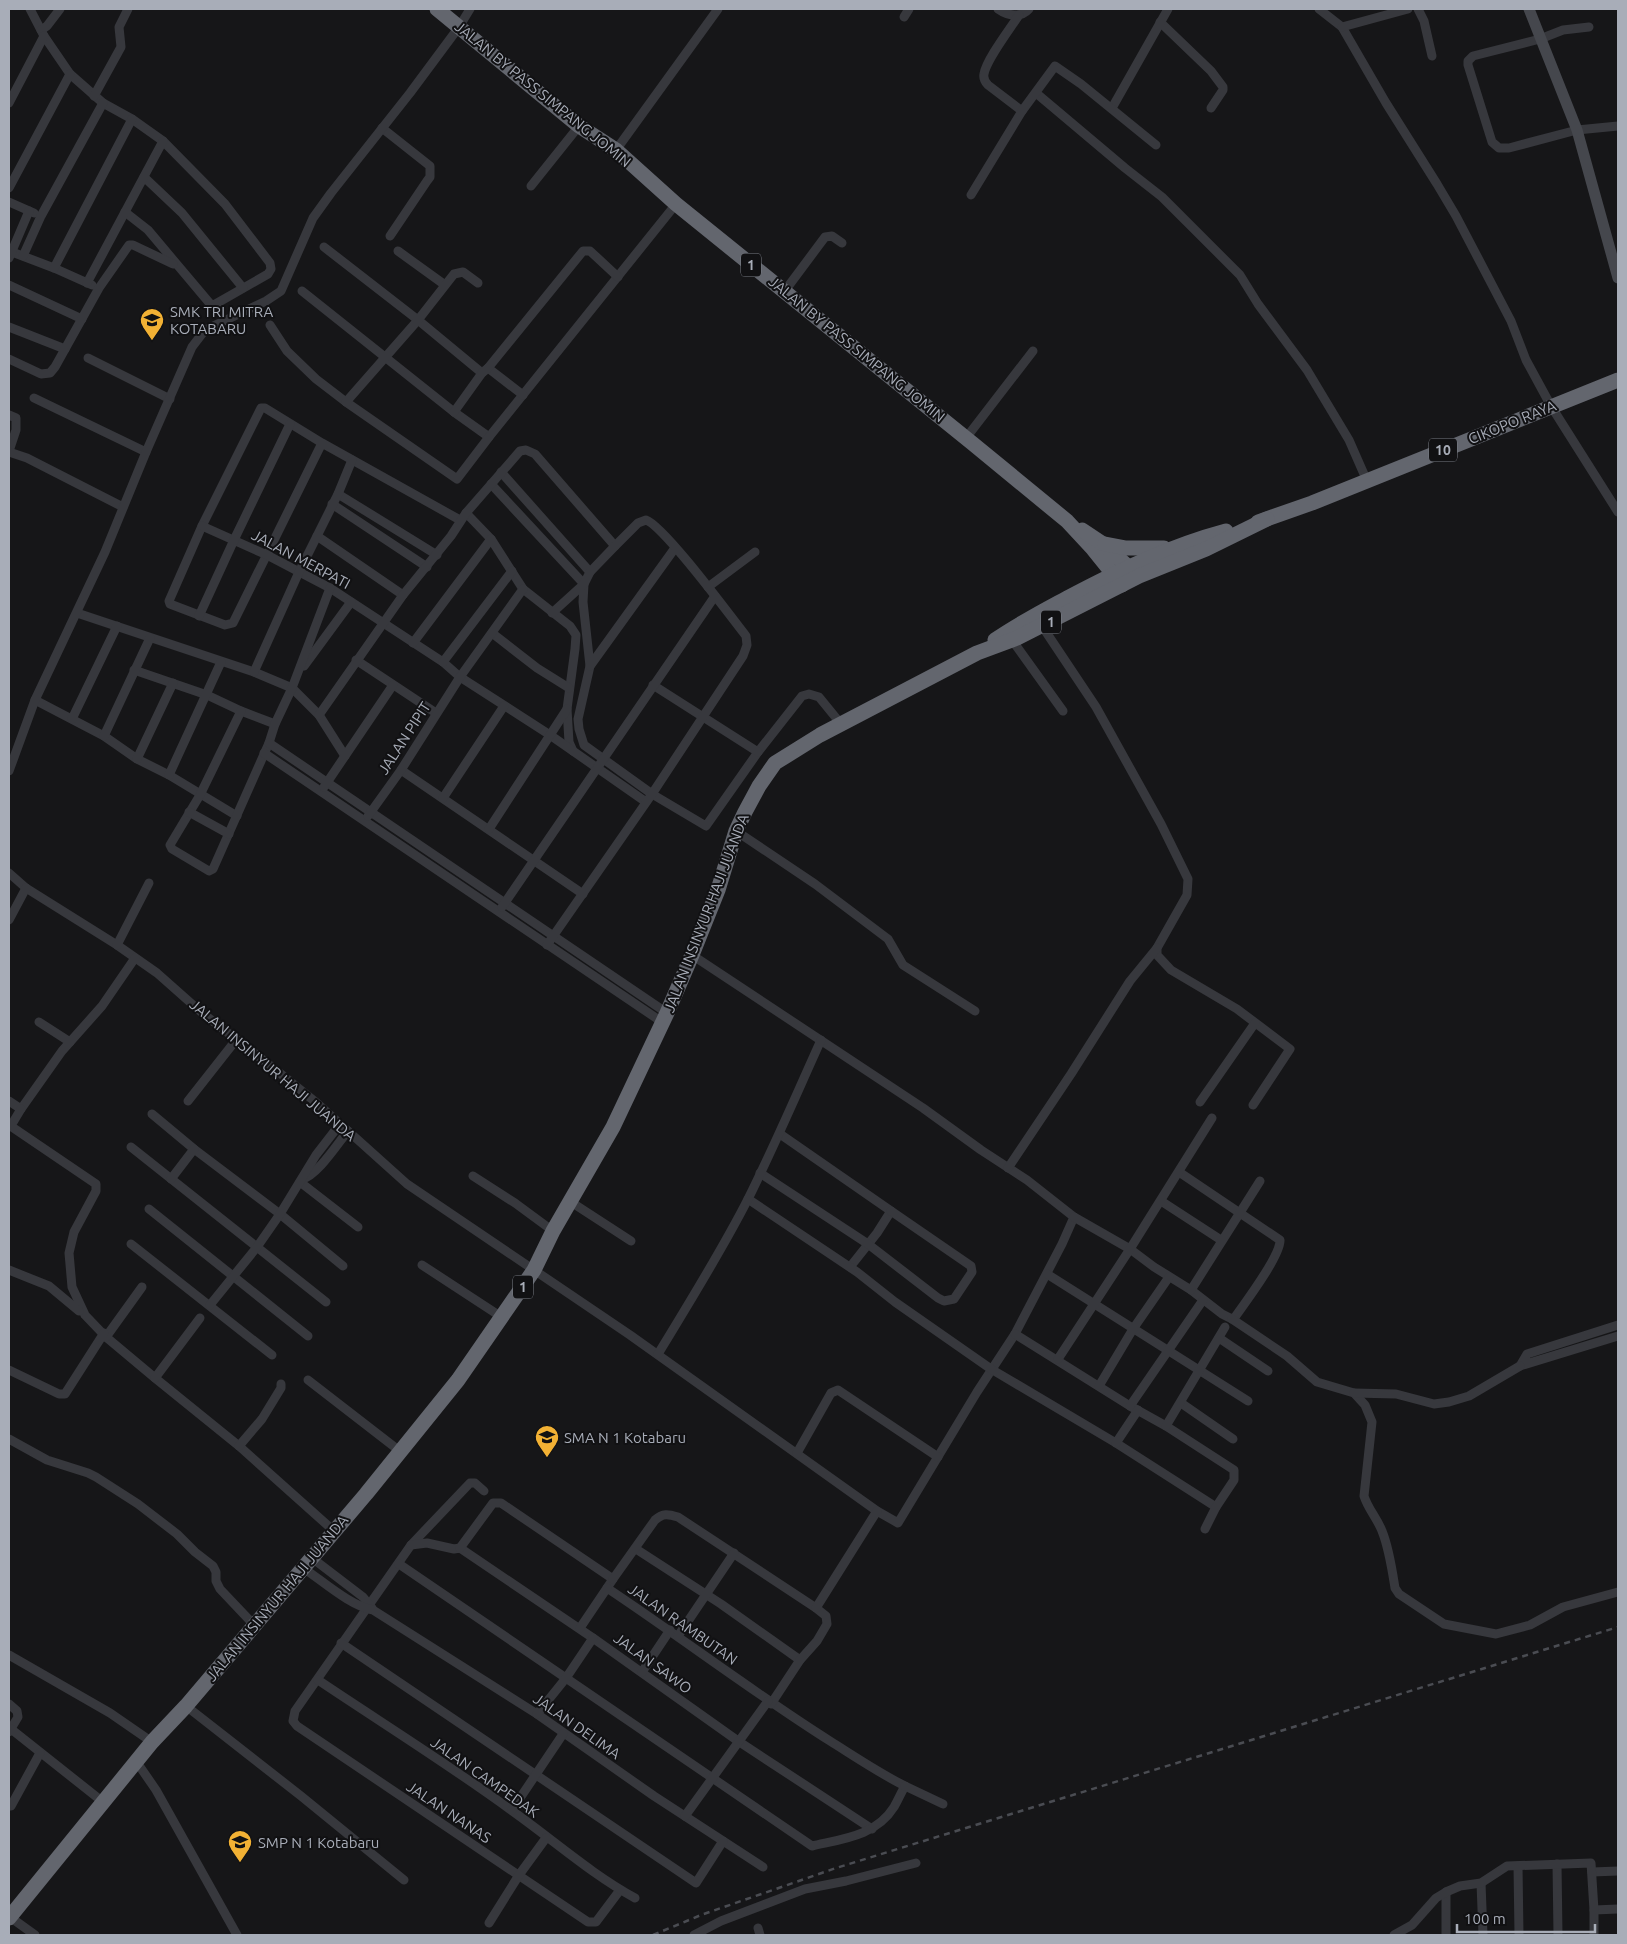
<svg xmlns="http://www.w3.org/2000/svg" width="1627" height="1944" font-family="Ubuntu,sans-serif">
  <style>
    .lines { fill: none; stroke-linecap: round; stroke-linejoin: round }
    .street { stroke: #37383d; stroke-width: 9 }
    .secondary { stroke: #45474d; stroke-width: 11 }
    .highway { stroke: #63666e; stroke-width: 15 }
    .rail { stroke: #4a4c52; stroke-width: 2.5; stroke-dasharray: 6 5; stroke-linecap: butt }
    .labels { text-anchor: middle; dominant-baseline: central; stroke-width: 4; stroke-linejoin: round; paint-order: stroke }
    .shield { fill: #111113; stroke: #7b7e86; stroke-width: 1 }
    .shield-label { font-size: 14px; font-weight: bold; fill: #a8adb8 }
    .street-label { font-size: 15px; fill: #a8adb8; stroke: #111113 }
    .poi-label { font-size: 15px; fill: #a8adb8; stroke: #111113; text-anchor: start }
  </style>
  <rect width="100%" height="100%" fill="#161618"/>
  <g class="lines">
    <!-- street -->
    <g class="street">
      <polyline points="30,9 44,36 70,74 103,103 132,119 163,141 225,204 270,263 271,269 268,274 212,306 148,230 125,212"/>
      <path d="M 998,9 C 1008,16 1021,18 1029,9"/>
      <polyline points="1319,9 1342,27 1386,103 1437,184 1456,216 1511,321 1526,360 1551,406 1618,512"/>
      <polyline points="1418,9 1424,21 1432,56"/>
      <path d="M 1019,15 C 1010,29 986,60 984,74 C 983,79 985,82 988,85 L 1022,111"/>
      <polyline points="904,17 909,9"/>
      <polyline points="1160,22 1211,71 1223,87 1223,90 1211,108"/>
      <polyline points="1342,27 1408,9"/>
      <polyline points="1589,27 1563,30 1540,39 1473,56 1468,61 1468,65 1492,142 1499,148 1509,148 1577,130 1618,126"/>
      <polyline points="41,30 47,26 60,9"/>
      <polyline points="1036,93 1125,168 1162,197 1240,275 1258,304 1307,370 1349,440 1367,481"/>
      <polyline points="94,96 121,47 119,27 128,9"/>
      <polyline points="9,103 44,36"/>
      <polyline points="1112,108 1168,9"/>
      <polyline points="382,128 430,166 430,177 427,181 390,236"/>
      <polyline points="616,150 718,9"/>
      <polyline points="144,177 182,213 243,288"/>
      <polyline points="531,186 579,126"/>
      <polyline points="9,188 70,74"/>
      <polyline points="971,195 1022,111 1055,66 1081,84 1156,145"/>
      <polyline points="9,202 34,213"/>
      <polyline points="324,247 418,320 482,373"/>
      <polyline points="398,251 445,285"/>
      <polyline points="12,252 54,268 92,285"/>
      <polyline points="23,256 41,216 103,103"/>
      <polyline points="9,258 29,211"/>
      <polyline points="54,268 132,119"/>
      <polyline points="87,283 163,141"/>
      <polyline points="9,285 82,319"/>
      <polyline points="302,291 454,412 489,437"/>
      <polyline points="784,292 825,237 832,236 842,243"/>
      <polyline points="270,325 287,351 316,379 346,402 457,479 489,437 676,204"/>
      <polyline points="9,327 65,349"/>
      <polyline points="88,358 170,399"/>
      <polyline points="9,359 41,374 50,373 55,367 99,288 129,245 133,245 173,264"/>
      <polyline points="488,368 523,395"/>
      <polyline points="34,398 146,452"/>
      <polyline points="346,402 418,320 454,274 463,272 478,283"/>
      <polyline points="454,412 482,373 488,368 583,251 590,251 618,277"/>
      <polyline points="9,415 16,418 16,430 9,451"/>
      <polyline points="966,438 1033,351"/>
      <polyline points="322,443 233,623 225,625 170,604 169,601 202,526 261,408 265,408 322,443 460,520"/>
      <polyline points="9,452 27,458 123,507"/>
      <polyline points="501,472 590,572"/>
      <polyline points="491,484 584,584 583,602 590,666 578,719 579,729 584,745 652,794 706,826 758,752 802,696 809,694 819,697 841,724"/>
      <polyline points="338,494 437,555"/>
      <polyline points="332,504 427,567"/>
      <polyline points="466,513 491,539 523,589 570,626 576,635 575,649 567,709 569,742 573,751"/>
      <polyline points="202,526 267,555 330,588 443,662 460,677 550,735 646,802"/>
      <polyline points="317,536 403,595"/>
      <polyline points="708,587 755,552"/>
      <polyline points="77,613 254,672 292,688 319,715 345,756"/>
      <polyline points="199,616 234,540 290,424"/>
      <polyline points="1042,626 1096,707 1161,824 1188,879 1187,895 1157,948 1157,955 1171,970 1237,1009 1290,1049 1253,1105"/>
      <polyline points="492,633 537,668 569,688"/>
      <polyline points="1012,640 1063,711"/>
      <polyline points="413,643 491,539"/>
      <polyline points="356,660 436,713"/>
      <polyline points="443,662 512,571"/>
      <polyline points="304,666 351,602"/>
      <polyline points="590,666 675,548"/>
      <polyline points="134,670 207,695 241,711 275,724"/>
      <polyline points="254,672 299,572 338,494 352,460"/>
      <polyline points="653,685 758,752"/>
      <polyline points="35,700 104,736 137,759 169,775 237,816"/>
      <polyline points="241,711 200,795 170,845 172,849 209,871 213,869 269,743 275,724 292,688 330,588"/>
      <polyline points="319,715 403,595 451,536 466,513 520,451 526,450 535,454 615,546"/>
      <polyline points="72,719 117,626"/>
      <polyline points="104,736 150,638"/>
      <polyline points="269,743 667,1013"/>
      <polyline points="264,753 662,1022"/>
      <polyline points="137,759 173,683"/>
      <polyline points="401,770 583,894"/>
      <polyline points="9,771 35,700 105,552 146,452 192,347 205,330 266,301 281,291 313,218 331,193 410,93 459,27 470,9"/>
      <polyline points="169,775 221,662"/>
      <polyline points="324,787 393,685"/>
      <polyline points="443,798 504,706"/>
      <polyline points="189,812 229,834"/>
      <polyline points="368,816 401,770 460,677 523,589"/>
      <polyline points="489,829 567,709"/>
      <polyline points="736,831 815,884 888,939 903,965 975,1011"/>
      <polyline points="9,873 26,888 117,945 157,973 201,1012 276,1070 318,1104 407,1184 630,1335 877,1511 898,1523 977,1392 1015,1334 1062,1244 1074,1217 1027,1180 981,1150 923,1108 692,955"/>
      <polyline points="502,907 715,596"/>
      <polyline points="9,920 26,888"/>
      <polyline points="117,945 149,883"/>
      <path d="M 547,945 L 652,794 L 743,656 L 747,645 L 746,636 C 731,617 664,526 646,520 L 638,523 L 615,546 L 590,572 L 584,584 L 552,613"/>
      <polyline points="39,1022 70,1042"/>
      <polyline points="9,1101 21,1109 62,1051 102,1006 135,958"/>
      <polyline points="188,1101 236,1040"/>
      <polyline points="1200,1102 1255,1023"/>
      <polyline points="21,1109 12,1124 12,1127 96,1184 96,1191 74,1232 69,1253 72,1287 85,1315 106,1337 155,1378 239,1446 334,1531"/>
      <polyline points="152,1114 194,1149 280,1214 343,1266"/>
      <polyline points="780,1134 891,1211 877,1233 850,1267"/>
      <polyline points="131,1147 326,1302"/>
      <polyline points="1008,1168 1071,1074 1130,981 1157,948"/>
      <polyline points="760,1173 868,1244 938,1298 944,1301 954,1299 972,1272 971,1266 891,1211"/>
      <polyline points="473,1176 515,1203 553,1231"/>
      <polyline points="171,1179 194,1149"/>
      <path d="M 302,1179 C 317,1176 338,1143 348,1131"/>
      <polyline points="300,1182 358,1227"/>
      <polyline points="748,1199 857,1272 895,1302 991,1369 1116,1443 1216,1507"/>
      <polyline points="1161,1201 1221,1240"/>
      <polyline points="571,1202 631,1241"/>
      <polyline points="149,1209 308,1336"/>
      <path d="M 1074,1217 L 1130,1249 L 1154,1267 L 1191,1290 L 1222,1314 L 1232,1319 L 1235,1317 C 1245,1303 1281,1255 1280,1240 L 1179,1172"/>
      <polyline points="131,1244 272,1355"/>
      <polyline points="422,1265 503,1318"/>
      <polyline points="9,1270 49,1286 79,1311"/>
      <polyline points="1047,1274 1248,1401"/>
      <polyline points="1191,1290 1260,1181"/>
      <polyline points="210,1305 257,1247 280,1214 316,1155 340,1124"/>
      <path d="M 1232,1319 L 1287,1356 L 1317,1382 L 1354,1393 L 1365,1405 L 1372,1422 L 1364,1496 C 1368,1509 1377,1518 1382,1531 C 1389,1548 1392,1569 1395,1588 L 1399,1594 L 1444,1624 L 1496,1634 L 1530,1625 L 1563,1607 L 1618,1592"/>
      <polyline points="1618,1325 1527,1354 1520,1366 1618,1336"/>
      <polyline points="1015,1334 1130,1406 1166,1426 1234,1470 1234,1480 1216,1507 1205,1529"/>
      <polyline points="106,1337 142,1287"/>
      <polyline points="1219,1338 1268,1371"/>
      <path d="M 658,1354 C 689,1303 721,1252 748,1199 C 774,1147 797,1093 821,1040"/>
      <polyline points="1058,1359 1130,1249 1212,1118"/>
      <polyline points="9,1370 59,1394 65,1394 104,1333"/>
      <polyline points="155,1378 200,1318"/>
      <polyline points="308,1380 401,1452"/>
      <polyline points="1099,1386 1133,1329 1169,1277"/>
      <polyline points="1354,1393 1396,1394 1434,1404 1449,1402 1469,1396 1520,1366"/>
      <polyline points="1181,1403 1233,1439"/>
      <polyline points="1130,1406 1203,1300"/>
      <polyline points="1166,1426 1225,1327"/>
      <polyline points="9,1439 47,1460 88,1473 96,1477 138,1504 177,1534 195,1552 213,1566 216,1572 216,1581 220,1589 254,1625"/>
      <polyline points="1116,1443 1138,1410"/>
      <polyline points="239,1446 262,1419 281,1388 281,1384"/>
      <polyline points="797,1453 831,1393 838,1390 938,1457"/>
      <polyline points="484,1491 475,1483 470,1483 411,1545 295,1711 293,1721 297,1726 588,1922 596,1922 620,1890"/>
      <polyline points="411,1545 427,1543 454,1549 460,1548 593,1638 738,1741 872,1829"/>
      <polyline points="636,1549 721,1604 800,1660"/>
      <polyline points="312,1558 363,1597 372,1608"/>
      <path d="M 399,1564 L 812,1846 C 842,1839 876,1836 894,1807 C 898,1800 901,1793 905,1786 C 879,1773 854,1756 830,1741 C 754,1693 682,1638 607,1588 L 613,1579 L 501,1503 L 493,1503 L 460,1548"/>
      <path d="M 303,1568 C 323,1581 350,1606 373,1610 L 537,1714 L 654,1796 L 763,1867"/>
      <path d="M 613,1579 L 655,1520 C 663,1513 668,1514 678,1517 L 816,1608 L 826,1616 L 827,1624 L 817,1641 L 800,1660 L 771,1704"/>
      <polyline points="816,1608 877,1511"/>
      <polyline points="580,1628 607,1588"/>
      <polyline points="678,1636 734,1553"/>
      <polyline points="341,1643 696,1883 723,1841"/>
      <polyline points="9,1655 110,1713 152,1742"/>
      <polyline points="642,1672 670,1630"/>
      <path d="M 318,1680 C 382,1723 448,1764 511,1810 C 552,1839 591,1874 635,1898"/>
      <polyline points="9,1704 17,1711 18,1717 9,1732"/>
      <polyline points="186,1706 301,1796 404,1880"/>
      <polyline points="537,1714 566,1678 593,1638"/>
      <polyline points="11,1729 103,1802"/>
      <polyline points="136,1761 156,1790 237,1935"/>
      <polyline points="905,1786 943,1804"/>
      <polyline points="9,1806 11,1806 40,1753"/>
      <polyline points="512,1810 563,1734"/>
      <polyline points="685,1816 768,1701"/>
      <polyline points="1557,1864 1558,1935"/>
      <polyline points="1518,1866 1519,1935"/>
      <polyline points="1592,1872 1618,1871"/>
      <polyline points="1481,1883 1483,1935"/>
      <polyline points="1446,1892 1446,1935"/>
      <polyline points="1594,1910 1618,1909"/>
      <polyline points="10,1917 35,1935"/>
      <polyline points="489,1923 519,1875 546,1838"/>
      <polyline points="758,1928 760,1935"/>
      <polyline points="694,1935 721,1921 805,1889 846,1881 916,1863"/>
      <polyline points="1394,1935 1412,1925 1436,1898 1446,1892 1460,1886 1481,1883 1507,1866 1591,1863 1594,1910 1594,1935"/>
    </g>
    <!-- secondary -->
    <polyline class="secondary" points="1529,9 1577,130 1618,278"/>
    <!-- highway -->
    <g class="highway">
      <polyline points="437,9 579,126 616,150 676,204 972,443 1067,521 1093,549 1122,585"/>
      <polyline points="1258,522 1312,503 1618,380"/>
      <polyline points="1082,530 1103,544 1134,572"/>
      <polyline points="1105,544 1126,548 1164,548"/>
      <path d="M 995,640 C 1018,624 1043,611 1067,598 C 1118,571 1170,546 1226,531"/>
      <polyline points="9,1918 152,1742 186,1706 366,1494 458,1380 534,1270 553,1231 613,1127 667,1013 692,955 718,890 736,831 745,812 759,786 775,763 820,735 977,653 1017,638 1139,576 1206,549 1267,519"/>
    </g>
    <!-- rail -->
    <polyline class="rail" points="653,1935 701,1915 836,1868 1618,1627"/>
  </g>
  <!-- icons -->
  <defs>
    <g id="school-pin" transform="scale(1.25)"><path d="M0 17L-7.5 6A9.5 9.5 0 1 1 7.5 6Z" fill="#f2b134" stroke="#111113"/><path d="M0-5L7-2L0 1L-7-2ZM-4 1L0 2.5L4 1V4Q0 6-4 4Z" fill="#111"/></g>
  </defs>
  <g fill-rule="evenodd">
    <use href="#school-pin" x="152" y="320"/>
    <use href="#school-pin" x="547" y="1437"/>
    <use href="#school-pin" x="240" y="1842"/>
  </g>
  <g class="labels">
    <!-- shield labels -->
    <g class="shield">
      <rect x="741" y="253.5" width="20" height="23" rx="4"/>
      <rect x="1429" y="438.5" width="28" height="23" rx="4"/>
      <rect x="1041" y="610.5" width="20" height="23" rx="4"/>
      <rect x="513" y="1275.5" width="20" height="23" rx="4"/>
    </g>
    <g class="shield-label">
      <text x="751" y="265">1</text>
      <text x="1443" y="450">10</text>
      <text x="1051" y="622">1</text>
      <text x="523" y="1287">1</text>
    </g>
    <!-- street labels -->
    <g class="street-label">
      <text transform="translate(543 94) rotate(39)">JALAN BY PASS SIMPANG JOMIN</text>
      <text transform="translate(857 349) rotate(39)">JALAN BY PASS SIMPANG JOMIN</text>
      <text transform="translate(1512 422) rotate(-22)">CIKOPO RAYA</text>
      <text transform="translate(301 559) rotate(28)">JALAN MERPATI</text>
      <text transform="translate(404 738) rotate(-57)">JALAN PIPIT</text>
      <text transform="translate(706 913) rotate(-69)">JALAN INSINYUR HAJI JUANDA</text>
      <text transform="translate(273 1070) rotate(40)">JALAN INSINYUR HAJI JUANDA</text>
      <text transform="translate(277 1598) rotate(-50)">JALAN INSINYUR HAJI JUANDA</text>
      <text transform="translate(683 1624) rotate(35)">JALAN RAMBUTAN</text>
      <text transform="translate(653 1663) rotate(36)">JALAN SAWO</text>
      <text transform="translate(577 1726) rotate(35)">JALAN DELIMA</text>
      <text transform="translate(485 1777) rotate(35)">JALAN CAMPEDAK</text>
      <text transform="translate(449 1812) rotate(34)">JALAN NANAS</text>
    </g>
    <!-- poi labels -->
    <g class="poi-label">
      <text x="170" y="311">SMK TRI MITRA<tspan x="170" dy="17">KOTABARU</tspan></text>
      <text x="564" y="1437">SMA N 1 Kotabaru</text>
      <text x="258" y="1842">SMP N 1 Kotabaru</text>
    </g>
  </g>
  <!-- border -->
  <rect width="1627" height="1944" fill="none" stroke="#a8adb8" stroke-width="20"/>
  <!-- scale -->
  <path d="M1457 1924v8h138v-8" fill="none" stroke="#a8adb8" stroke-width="2.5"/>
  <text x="1464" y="1924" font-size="15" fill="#a8adb8" stroke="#111113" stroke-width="4" paint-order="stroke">100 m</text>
</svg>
